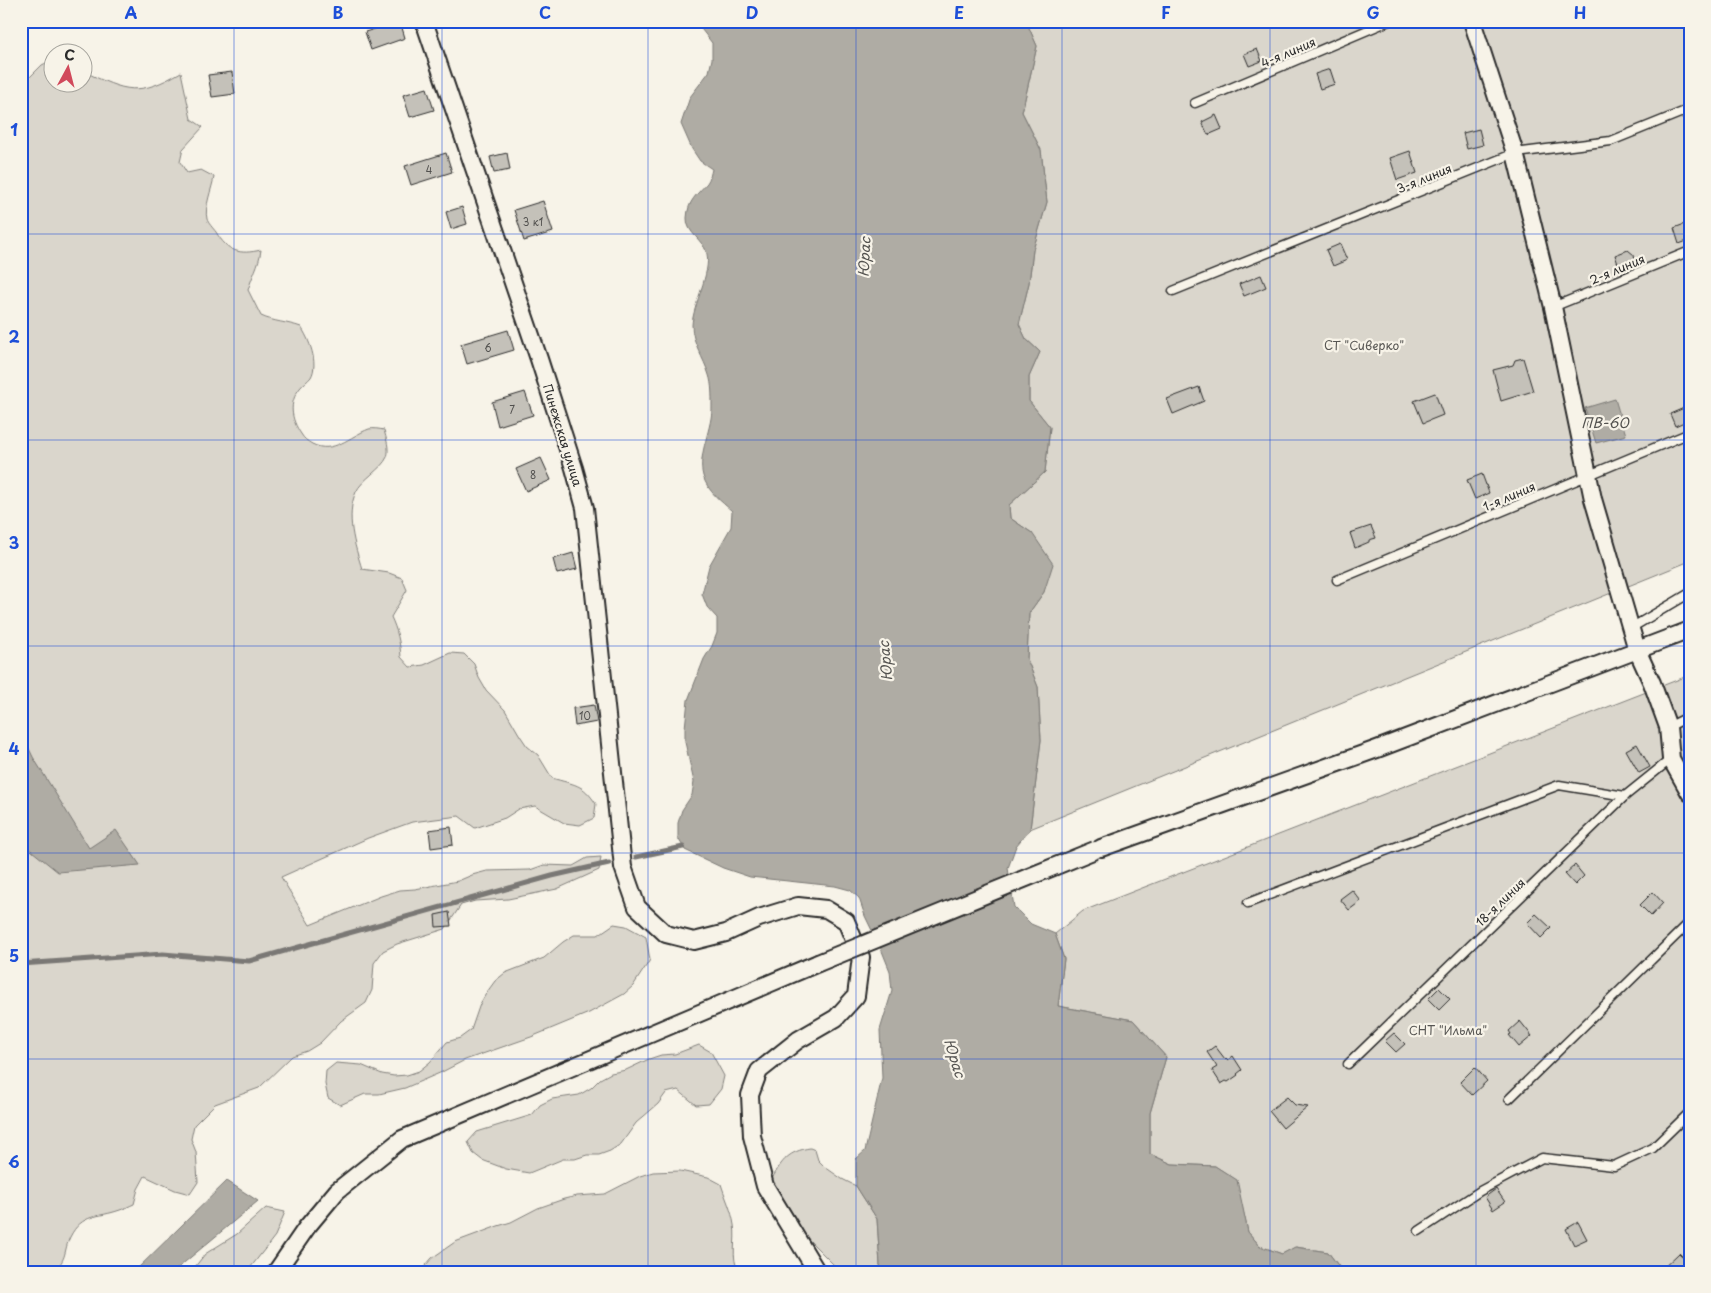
<svg xmlns="http://www.w3.org/2000/svg" width="1711" height="1293" font-family="'Playpen Sans',sans-serif">
  <style>
    .green { fill: #dad6cc; stroke: #82807c }
    .water { fill: #afaca4; stroke: #7a7874 }
    .lines { fill: none; stroke-linecap: round; stroke-linejoin: round }
    .stream { stroke: #7a7874; stroke-width: 5 }
    .building { fill: #c4c1b9; stroke: #2b2b2b }
    .lane-casing { stroke: #2b2b2b; stroke-width: 11 }
    .street-casing { stroke: #2b2b2b; stroke-width: 20 }
    .lane { stroke: #f7f3e8; stroke-width: 8 }
    .street { stroke: #f7f3e8; stroke-width: 16 }
    .street-bridge-casing { stroke: #2b2b2b; stroke-width: 20; stroke-linecap: butt }
    .street-bridge { stroke: #f7f3e8; stroke-width: 16 }
    .grid { fill: none; stroke: #1d4ed8; stroke-width: 1; stroke-opacity: 0.55 }
    .labels { text-anchor: middle; dominant-baseline: central; stroke-width: 4.5; stroke-linejoin: round; paint-order: stroke }
    .number-label { font-size: 10px; fill: #51504e }
    .street-label { font-size: 12px; fill: #2b2b2b; stroke: #f7f3e8 }
    .park-label { font-size: 12px; fill: #575653; stroke: #f7f3e8 }
    .water-label { font-size: 14px; font-style: italic; fill: #53524f; stroke: #f7f3e8 }
    .neatline { fill: none; stroke: #1d4ed8; stroke-width: 2 }
    .grid-label { font-size: 16px; text-anchor: middle; font-weight: bold; fill: #1d4ed8 }
  </style>
  <rect width="100%" height="100%" fill="#f7f3e8"/>
  <filter id="ink" filterUnits="userSpaceOnUse"><feTurbulence type="fractalNoise" baseFrequency=".02" numOctaves="2"/><feDisplacementMap in="SourceGraphic" scale="10" xChannelSelector="R" yChannelSelector="G"/><feConvolveMatrix kernelMatrix="1 2 1 2 8 2 1 2 1" color-interpolation-filters="sRGB"/></filter>
  <g filter="url(#ink)">
    <!-- green -->
    <g class="green">
      <polygon points="1026,21 1690,21 1690,561 1030,829 1041,740 1038,687 1027,659 1029,613 1044,592 1032,533 1010,518 1009,505 1045,472 1050,427 1029,401 1029,377 1040,352 1026,339 1019,324 1029,283 1033,250 1047,202 1041,150 1022,112 1037,46"/>
      <path d="M 52,60 L 52,82 L 82,82 L 83,71 C 126,92 139,97 181,72 L 191,119 L 203,127 L 183,149 L 180,162 L 187,173 L 201,170 L 214,177 C 212,189 204,207 207,219 C 208,223 213,228 216,232 C 228,252 239,255 261,250 C 259,265 252,276 248,290 L 261,316 C 274,322 287,322 301,327 C 309,339 319,363 311,377 C 308,381 303,384 300,388 C 288,403 291,419 301,434 C 304,439 307,441 312,444 C 333,455 350,436 369,429 C 373,428 379,429 384,430 C 386,438 390,449 387,457 C 382,469 362,479 356,492 C 345,516 355,546 362,569 L 389,573 L 402,578 L 407,590 L 391,617 C 397,630 400,642 401,657 L 410,667 L 424,665 L 450,653 L 464,654 L 474,664 L 479,678 L 486,690 L 505,710 L 519,734 L 527,746 L 538,755 L 552,778 C 574,785 583,783 596,804 L 594,818 L 580,825 L 564,823 L 535,806 L 519,809 L 505,818 L 475,828 L 459,816 L 412,822 L 368,838 L 281,877 L 310,925 L 381,896 L 400,890 L 415,889 L 458,881 L 472,875 L 487,871 L 530,870 L 544,865 L 573,866 L 587,858 L 601,857 L 599,870 L 557,889 L 508,899 L 475,901 L 461,905 L 445,929 L 397,944 L 383,951 L 374,963 L 372,990 L 366,1003 L 341,1021 L 320,1043 L 307,1051 L 292,1056 L 259,1088 L 215,1104 L 194,1125 L 191,1139 L 196,1152 L 198,1182 L 190,1194 L 175,1190 L 145,1176 L 138,1189 L 134,1204 C 129,1206 124,1209 120,1210 C 98,1218 82,1213 70,1237 C 63,1252 68,1258 53,1272 L 21,1272 L 21,86 L 42,65 Z"/>
      <polygon points="1690,675 1690,1272 1343,1272 1328,1252 1296,1247 1282,1254 1260,1246 1248,1232 1236,1180 1215,1166 1172,1164 1150,1154 1150,1113 1166,1057 1133,1020 1058,1006 1064,959 1055,934 1083,911"/>
      <polygon points="614,924 626,926 646,937 650,960 633,986 624,994 589,1013 531,1037 465,1060 442,1072 405,1088 379,1094 365,1094 340,1105 328,1098 325,1084 326,1071 336,1063 361,1065 382,1074 394,1076 407,1075 419,1071 430,1062 447,1042 460,1038 471,1030 480,1004 487,992 495,981 505,973 544,958 563,942 574,935 598,935"/>
      <polygon points="699,1045 711,1052 724,1076 721,1089 709,1104 696,1105 678,1090 666,1093 658,1104 636,1123 621,1144 610,1151 599,1155 587,1155 575,1159 563,1159 529,1173 506,1169 482,1160 473,1153 468,1142 477,1132 532,1115 540,1105 552,1099 579,1095 591,1088 600,1079 611,1073 626,1070 649,1059 661,1055 675,1054"/>
      <path d="M 810,1148 L 815,1150 L 818,1160 L 825,1167 L 842,1179 L 856,1186 L 877,1219 L 880,1265 L 883,1272 L 841,1272 L 809,1240 L 776,1194 L 772,1179 C 782,1160 789,1151 810,1148 Z"/>
      <path d="M 680,1171 L 708,1177 L 721,1184 C 725,1197 732,1211 734,1225 C 737,1241 730,1257 739,1272 L 420,1272 L 432,1258 L 455,1242 L 498,1226 L 511,1222 L 538,1208 L 564,1199 L 577,1196 L 605,1194 L 640,1176 L 653,1172 Z"/>
      <polygon points="266,1208 285,1212 275,1236 247,1272 191,1272 205,1254 237,1234"/>
    </g>
    <!-- water -->
    <g class="water">
      <path d="M 695,21 L 1026,21 L 1037,46 L 1022,112 L 1041,150 L 1047,202 L 1033,250 L 1029,283 L 1019,324 L 1026,339 L 1040,352 L 1029,377 L 1029,401 L 1050,427 L 1045,472 L 1009,505 L 1010,518 L 1032,533 L 1053,564 L 1044,592 L 1029,613 L 1027,659 L 1038,687 L 1041,740 L 1030,829 L 1016,846 L 1008,868 L 1014,907 L 1031,924 L 1055,934 L 1064,959 L 1058,1006 L 1133,1020 L 1166,1057 L 1150,1113 L 1150,1154 L 1172,1164 L 1215,1166 L 1237,1180 L 1248,1232 L 1260,1246 L 1282,1254 L 1295,1247 L 1328,1252 L 1343,1272 L 883,1272 L 880,1265 L 877,1219 L 856,1186 L 856,1159 L 865,1151 L 882,1078 L 880,1030 L 892,991 L 890,971 L 882,951 L 865,916 L 859,898 L 850,890 L 835,886 L 750,877 L 723,868 L 685,850 L 678,838 L 678,823 L 682,810 L 692,795 L 694,782 L 685,742 L 685,728 L 688,700 L 704,659 L 712,646 L 717,633 L 717,618 L 707,607 L 702,594 L 709,566 L 731,527 L 732,511 C 721,501 708,492 703,476 C 697,454 713,428 712,405 C 712,396 712,384 709,375 C 704,358 692,343 692,325 C 693,305 711,273 707,254 C 704,240 686,233 687,218 C 688,200 697,195 707,183 C 710,179 711,173 712,169 L 700,161 L 692,149 L 681,124 L 690,97 L 709,72 L 712,59 L 712,43 Z"/>
      <polygon points="1615,399 1626,435 1596,443 1585,408"/>
      <polygon points="21,732 33,757 89,848 116,830 140,865 58,872 27,847 21,827"/>
      <polygon points="227,1181 258,1201 173,1272 134,1272"/>
    </g>
    <g class="lines">
      <!-- stream -->
      <g class="stream">
        <polyline points="636,857 683,847"/>
        <polyline points="21,964 163,954 249,961 552,876 609,863"/>
      </g>
    </g>
    <!-- building -->
    <g class="building">
      <polygon points="400,21 405,38 371,50 365,32"/>
      <polygon points="1257,49 1262,61 1249,66 1244,54"/>
      <polygon points="1330,69 1335,84 1320,89 1315,74"/>
      <polygon points="232,72 235,94 212,97 208,75"/>
      <polygon points="427,88 434,110 410,117 403,95"/>
      <polygon points="1216,115 1222,129 1208,135 1202,122"/>
      <polygon points="1479,129 1483,145 1467,149 1463,133"/>
      <polygon points="1410,151 1417,173 1397,180 1390,158"/>
      <polygon points="446,153 452,172 411,185 405,166"/>
      <polygon points="507,153 510,170 494,173 490,157"/>
      <polygon points="543,201 553,232 524,241 514,210"/>
      <polygon points="462,207 467,224 451,229 446,212"/>
      <polygon points="1690,222 1690,240 1679,244 1674,228"/>
      <polygon points="1340,244 1347,260 1333,266 1326,250"/>
      <polygon points="1628,250 1634,255 1636,267 1621,273 1615,255"/>
      <polygon points="1261,275 1266,287 1244,296 1239,284"/>
      <polygon points="508,330 514,350 467,364 461,344"/>
      <polygon points="1523,358 1533,391 1501,401 1493,370 1513,365 1515,360"/>
      <polygon points="1199,387 1204,401 1173,414 1167,399"/>
      <polygon points="525,392 533,415 498,426 492,402"/>
      <polygon points="1435,393 1443,415 1423,423 1414,401"/>
      <polygon points="1684,408 1689,420 1675,426 1670,414"/>
      <polygon points="541,458 551,480 526,491 516,469"/>
      <polygon points="1482,474 1489,493 1475,499 1467,480"/>
      <polygon points="1371,526 1376,538 1369,540 1369,542 1355,548 1350,533"/>
      <polygon points="573,553 577,569 557,574 553,559"/>
      <polygon points="594,705 597,722 575,726 573,708"/>
      <polygon points="1637,744 1650,767 1639,773 1626,750"/>
      <polygon points="451,827 453,845 431,848 429,830"/>
      <polygon points="1575,865 1584,876 1575,885 1565,874"/>
      <polygon points="1352,890 1361,901 1349,910 1340,899"/>
      <polygon points="1653,892 1663,903 1651,916 1640,905"/>
      <polygon points="449,912 451,926 436,927 435,915"/>
      <polygon points="1536,914 1551,928 1541,938 1527,923"/>
      <polygon points="1439,988 1450,999 1439,1010 1428,999"/>
      <polygon points="1520,1021 1532,1036 1519,1047 1509,1035 1511,1034 1509,1031"/>
      <polygon points="1394,1033 1405,1044 1396,1052 1385,1041"/>
      <polygon points="1215,1046 1225,1059 1226,1058 1228,1060 1233,1056 1242,1070 1237,1074 1238,1075 1228,1082 1226,1081 1221,1084 1212,1070 1217,1067 1207,1052"/>
      <polygon points="1475,1067 1487,1081 1472,1095 1460,1082"/>
      <polygon points="1287,1097 1295,1105 1308,1107 1283,1128 1269,1111"/>
      <polygon points="1496,1189 1505,1202 1493,1210 1485,1197"/>
      <polygon points="1578,1222 1587,1239 1574,1245 1566,1229"/>
      <polygon points="1679,1253 1690,1264 1690,1272 1659,1272"/>
    </g>
    <g class="lines">
      <!-- lane casing -->
      <g class="lane-casing">
        <g id="lane">
          <polyline points="1195,103 1389,21"/>
          <polyline points="1173,291 1515,153 1611,141 1690,109"/>
          <polyline points="1553,307 1690,251"/>
          <polyline points="1337,580 1690,433"/>
          <polyline points="1631,628 1690,593"/>
          <polyline points="1668,727 1690,716"/>
          <polyline points="1248,903 1559,785 1625,796"/>
          <polyline points="1348,1064 1625,796 1671,759"/>
          <polyline points="1509,1099 1690,922"/>
          <polyline points="1419,1231 1480,1191 1542,1158 1614,1166 1653,1148 1690,1112"/>
        </g>
      </g>
      <!-- street casing -->
      <g class="street-casing">
        <g id="street">
          <polyline points="424,21 539,359 574,468 585,508 623,867 637,907 666,934 694,941 726,933 759,918 798,906 826,909 846,921 861,957 856,996 836,1018 798,1040 759,1071 750,1095 752,1136 765,1186 817,1272"/>
          <polyline points="1472,21 1515,153 1553,307 1593,499 1637,650 1652,683 1668,727 1671,759 1690,793"/>
          <polyline points="1101,848 1377,749 1690,630"/>
          <polyline points="276,1272 307,1227 337,1191 402,1139 818,963"/>
        </g>
      </g>
      <!-- lane -->
      <use href="#lane" class="lane"/>
      <!-- street -->
      <use href="#street" class="street"/>
      <!-- street-bridge casing -->
      <g class="street-bridge-casing">
        <polyline id="street-bridge" points="818,963 1095,850"/>
      </g>
      <!-- street-bridge -->
      <use href="#street-bridge" class="street-bridge"/>
    </g>
  </g>
  <!-- grid -->
  <path class="grid" d="M 234,21 L 234,1272M 442,21 L 442,1272M 648,21 L 648,1272M 856,21 L 856,1272M 1062,21 L 1062,1272M 1270,21 L 1270,1272M 1476,21 L 1476,1272M 21,234 L 1690,234M 21,440 L 1690,440M 21,646 L 1690,646M 21,853 L 1690,853M 21,1059 L 1690,1059"/>
  <g class="labels">
    <!-- number labels -->
    <g class="number-label">
      <text x="429" y="169">4</text>
      <text x="533" y="221">3 к1</text>
      <text x="488" y="347">6</text>
      <text x="512" y="409">7</text>
      <text x="533" y="474">8</text>
      <text x="585" y="715">10</text>
    </g>
    <!-- street labels -->
    <g class="street-label">
      <text transform="translate(1288 52) rotate(-23)">4-я линия</text>
      <text transform="translate(1424 178) rotate(-22)">3-я линия</text>
      <text transform="translate(1617 269) rotate(-23)">2-я линия</text>
      <text transform="translate(563 435) rotate(73)">Пинежская улица</text>
      <text transform="translate(1509 496) rotate(-23)">1-я линия</text>
      <text transform="translate(1500 902) rotate(-44)">18-я линия</text>
    </g>
    <!-- park labels -->
    <g class="park-label">
      <text x="1364" y="345">СТ "Сиверко"</text>
      <text x="1448" y="1030">СНТ "Ильма"</text>
    </g>
    <!-- water labels -->
    <g class="water-label">
      <text transform="translate(864 257) rotate(-87)">Юрас</text>
      <text x="1605" y="422">ПВ-60</text>
      <text transform="translate(885 661) rotate(-95)">Юрас</text>
      <text transform="translate(955 1058) rotate(73)">Юрас</text>
    </g>
  </g>
  <!-- margin -->
  <rect width="1711" height="1293" fill="none" stroke="#f7f3e8" stroke-width="55"/>
  <!-- north arrow -->
  <g transform="translate(68 68) rotate(7)"><circle r="24" fill="#f7f3e8" stroke="#a5a39c"/>
  <path d="M0-4L9 19L0 12L-9 19Z" fill="#d1495b"/>
  <text y="-8" font-size="14" font-weight="bold" text-anchor="middle" fill="#2b2b2b">С</text>
  </g>
  <rect x="28" y="28" width="1656" height="1238" class="neatline"/>
  <g class="grid-label">
    <text x="131" y="19">A</text>
    <text x="338" y="19">B</text>
    <text x="545" y="19">C</text>
    <text x="752" y="19">D</text>
    <text x="959" y="19">E</text>
    <text x="1166" y="19">F</text>
    <text x="1373" y="19">G</text>
    <text x="1580" y="19">H</text>
    <text x="14" y="136">1</text>
    <text x="14" y="343">2</text>
    <text x="14" y="549">3</text>
    <text x="14" y="755">4</text>
    <text x="14" y="962">5</text>
    <text x="14" y="1168">6</text>
  </g>
</svg>
